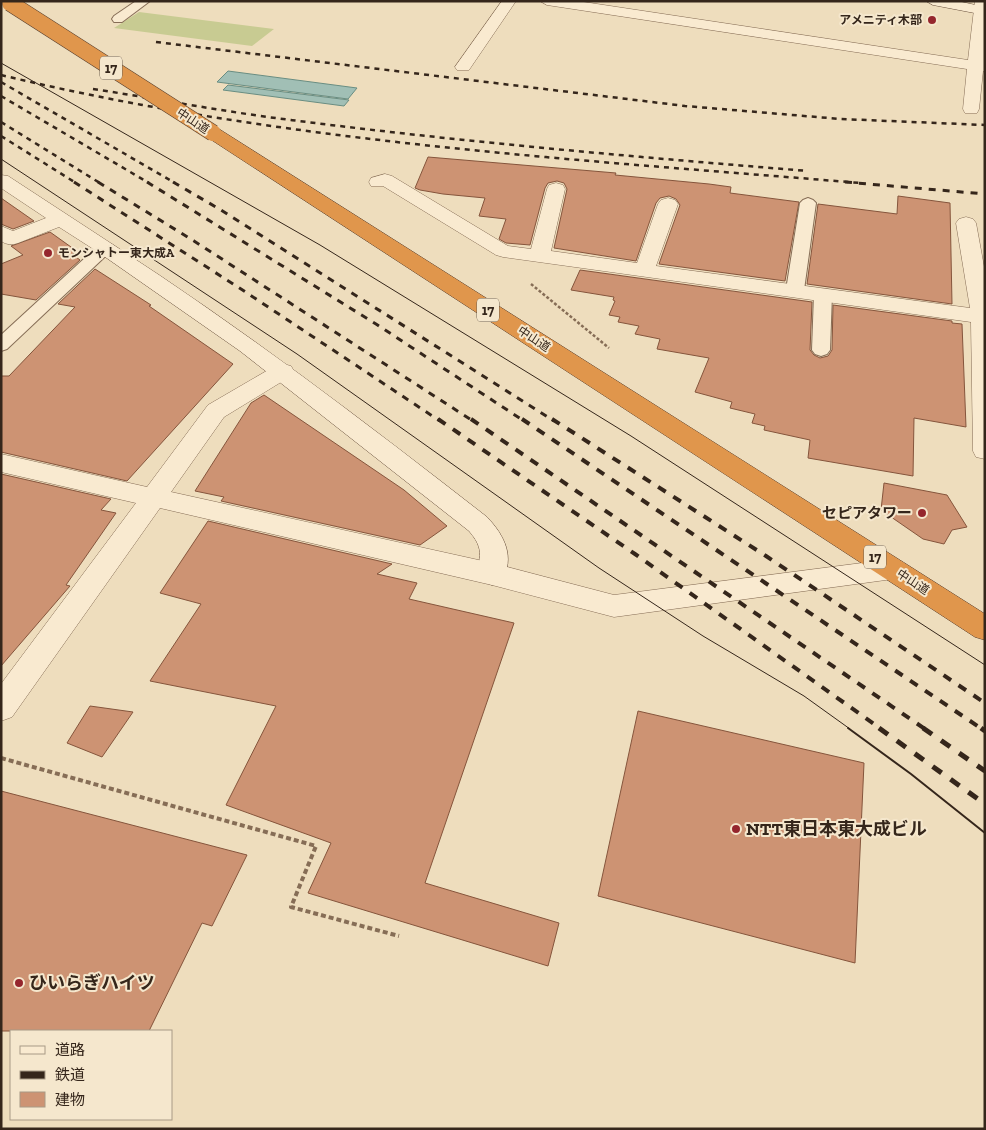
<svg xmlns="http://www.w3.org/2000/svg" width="986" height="1130" font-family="'Zilla Slab','Noto Sans JP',serif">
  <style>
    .green { fill: #c8cb92 }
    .water { fill: #a1bfb5; stroke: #698d82 }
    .building { fill: #cd9373; stroke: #85553c }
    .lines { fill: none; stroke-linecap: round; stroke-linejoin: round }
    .lane-casing { stroke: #866d56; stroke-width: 2 }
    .street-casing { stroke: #866d56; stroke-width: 1 }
    .secondary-casing { stroke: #674e3a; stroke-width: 1 }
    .highway-casing { stroke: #533b2b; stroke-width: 1 }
    .path-far1 { stroke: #866d56; stroke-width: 2.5; stroke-dasharray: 3 2; stroke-linecap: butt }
    .path { stroke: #866d56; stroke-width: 4; stroke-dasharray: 5 3; stroke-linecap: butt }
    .lane { fill: #f9ead0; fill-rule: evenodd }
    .street { fill: #f9ead0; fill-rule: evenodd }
    .secondary { fill: #f9ead0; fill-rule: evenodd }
    .highway { fill: #e0964c; fill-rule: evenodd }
    .tram-far1 { stroke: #35261b; stroke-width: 1 }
    .tram { stroke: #35261b; stroke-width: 2 }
    .rail-far3 { stroke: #35261b; stroke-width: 2.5; stroke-dasharray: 5 5; stroke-linecap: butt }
    .rail-far2 { stroke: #35261b; stroke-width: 3; stroke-dasharray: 7 7; stroke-linecap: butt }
    .rail-far1 { stroke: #35261b; stroke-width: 4; stroke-dasharray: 9 9; stroke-linecap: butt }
    .rail { stroke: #35261b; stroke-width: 5; stroke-dasharray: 11 11; stroke-linecap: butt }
    .highway-bridge-casing { stroke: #533b2b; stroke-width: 17; stroke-linecap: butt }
    .highway-bridge { stroke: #e0964c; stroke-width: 16 }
    .poi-dot { fill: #95262d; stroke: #f5e7cd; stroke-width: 2 }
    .labels { text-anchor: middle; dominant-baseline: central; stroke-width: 4; stroke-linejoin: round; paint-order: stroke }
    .far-poi-label { font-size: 12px; font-weight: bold; fill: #35261b; stroke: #f5e7cd; text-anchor: end }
    .far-street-label { font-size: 12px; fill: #35261b; stroke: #f5e7cd }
    .shield { fill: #f5e7cd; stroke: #6f6050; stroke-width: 1 }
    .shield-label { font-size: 14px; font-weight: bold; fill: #35261b }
    .poi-label { font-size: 15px; font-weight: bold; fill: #35261b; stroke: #f5e7cd; text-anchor: end }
    .near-poi-label { font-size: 18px; font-weight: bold; fill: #35261b; stroke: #f5e7cd; text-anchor: start }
  </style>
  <rect width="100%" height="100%" fill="#eeddbd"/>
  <!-- green -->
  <polygon class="green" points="139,12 274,29 252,46 114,28"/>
  <!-- water -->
  <g class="water">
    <polygon points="228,71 357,88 348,99 217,82"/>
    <polygon points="228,85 349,100 344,106 223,90"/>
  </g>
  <!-- building -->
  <g class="building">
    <polygon points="428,157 616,173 615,175 709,184 731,187 730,193 799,202 785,281 659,264 680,205 676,199 669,196 660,198 656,203 636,261 554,248 567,189 564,183 557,181 548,183 545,188 530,245 506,243 499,239 506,219 479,216 485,198 443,194 420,190 415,188"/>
    <polygon points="898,196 950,203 952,304 807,284 818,204 897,214"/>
    <polygon points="1,198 34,221 13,229 1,224"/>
    <polygon points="50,232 78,252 72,254 80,260 36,300 1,294 1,264 23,255 11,246"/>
    <polygon points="95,269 151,305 149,306 233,364 127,481 1,452 1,376 9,376 75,307 58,304"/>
    <polygon points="580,270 812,302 810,350 814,355 820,358 828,356 832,350 833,305 952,321 952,323 962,324 966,427 914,418 913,476 808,458 810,440 764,430 765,426 752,423 755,414 730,408 732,402 695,392 709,358 657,349 660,339 635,334 639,326 618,322 620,317 609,315 615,301 613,300 614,297 571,290"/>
    <polygon points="264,395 404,490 447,526 420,545 221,501 224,497 195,491 251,403"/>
    <polygon points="1,474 111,499 101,510 116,513 66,585 70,586 1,666"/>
    <polygon points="884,483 947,495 967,527 952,530 944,544 923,539 881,510"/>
    <polygon points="208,521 392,564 377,574 417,583 409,599 514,623 425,883 559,923 548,966 308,893 331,843 226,805 276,706 150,681 201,604 160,593"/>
    <polygon points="90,706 133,712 102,757 67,743"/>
    <polygon points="638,711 864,763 855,963 598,896"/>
    <polygon points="1,791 247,855 212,926 202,923 149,1031 1,1031"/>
  </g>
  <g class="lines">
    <!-- lane casing -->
    <g class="lane-casing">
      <g id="lane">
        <polygon points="136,1 150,1 122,22 114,22 112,19 114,16"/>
        <polygon points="808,198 813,200 816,203 804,290 801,294 795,295 789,294 786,290 800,203 803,200"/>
        <polygon points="105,243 111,245 113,248 111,251 7,349 1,351 1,335 99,245"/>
        <polygon points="823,289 829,290 832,294 830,350 827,354 821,356 815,354 812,350 814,294 817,290"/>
      </g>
    </g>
    <!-- street casing -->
    <g class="street-casing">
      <g id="street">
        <polygon points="502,1 516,1 469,70 457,70 455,67"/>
        <polygon points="540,1 577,1 968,60 975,1 985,1 985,72 983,71 979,109 977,113 965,113 963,109 967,69 547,5"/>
        <polygon points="385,174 392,176 508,246 531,249 547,189 549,185 556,183 563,185 565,189 551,251 637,263 658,204 661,200 668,198 675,200 678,204 656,266 970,308 956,223 959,219 966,217 973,219 976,223 985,272 985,459 976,457 973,451 971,322 503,257 496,255 383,186 371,186 369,182 371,178"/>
        <path d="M 1,175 L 8,176 L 112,244 L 115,248 L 112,252 L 105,254 L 98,252 L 59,227 L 18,243 C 12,245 7,245 1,241 L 1,226 L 13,231 L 46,218 L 1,188 Z"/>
        <polygon points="283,364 291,366 294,371 291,376 224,417 171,492 492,563 614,595 893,559 903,562 907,569 903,576 893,579 614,617 492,585 160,508 12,717 1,721 1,684 136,503 1,472 1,454 147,487 208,405 275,366"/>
      </g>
    </g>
    <!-- secondary casing -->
    <g class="secondary-casing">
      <g id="secondary">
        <polygon points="926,1 957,1 985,7 985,15 933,5"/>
        <path d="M 105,242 L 112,244 C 242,328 365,422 487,517 C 505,536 515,557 502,581 L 492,585 L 482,581 C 471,562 491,556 469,531 L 240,351 L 98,252 L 95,248 L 98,244 Z"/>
      </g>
    </g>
    <!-- highway casing -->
    <g class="highway-casing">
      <polygon id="highway" points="213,128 219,129 985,614 985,640 975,637 207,137 204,133 207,129"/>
    </g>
    <!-- path-far1 -->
    <polyline class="path-far1" points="531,284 609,348"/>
    <!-- path -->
    <polyline class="path" points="1,758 316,846 291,907 399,936"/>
    <!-- lane -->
    <use href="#lane" class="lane"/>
    <!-- street -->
    <use href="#street" class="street"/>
    <!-- secondary -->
    <use href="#secondary" class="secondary"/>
    <!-- highway -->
    <use href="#highway" class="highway"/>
    <!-- tram-far1 -->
    <g class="tram-far1">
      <polyline points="1,63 320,245 631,436 985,665"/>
      <polyline points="1,159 297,354 599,568 703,636 804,696 850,729"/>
    </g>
    <!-- tram -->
    <polyline class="tram" points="848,728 911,774 985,833"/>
    <!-- rail-far3 -->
    <g class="rail-far3">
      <polyline points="156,42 685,106 841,119 985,125"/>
      <path d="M 1,75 C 282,143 573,159 860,183"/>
      <polyline points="1,82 175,183"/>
      <path d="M 93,89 C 159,99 225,112 291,120 C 463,142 636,157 808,171"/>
      <polyline points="1,96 149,183"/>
      <polyline points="1,122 100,183"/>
      <polyline points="1,136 76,183"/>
    </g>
    <!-- rail-far2 -->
    <g class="rail-far2">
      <polyline points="74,182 241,289 440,421"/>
      <polyline points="98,182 194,241 473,421"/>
      <polyline points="147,182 376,324 524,421"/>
      <polyline points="173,182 221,210 554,421"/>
      <polyline points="845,182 985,194"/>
    </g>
    <!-- rail-far1 -->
    <g class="rail-far1">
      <polyline points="438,419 635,554 881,729"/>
      <polyline points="471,419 925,729"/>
      <polyline points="522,419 982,729"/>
      <polyline points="552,419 766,556 985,703"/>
    </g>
    <!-- rail -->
    <g class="rail">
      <polyline points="879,728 985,804"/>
      <polyline points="923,728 985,771"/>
      <polyline points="981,728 985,731"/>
    </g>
    <!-- highway-bridge casing -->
    <g class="highway-bridge-casing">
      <polyline id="highway-bridge" points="10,3 213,133"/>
    </g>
    <!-- highway-bridge -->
    <use href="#highway-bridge" class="highway-bridge"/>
  </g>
  <!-- markers -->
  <g class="poi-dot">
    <circle cx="932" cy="20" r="5"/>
    <circle cx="48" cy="253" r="5"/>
    <circle cx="922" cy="513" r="5"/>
    <circle cx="736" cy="829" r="5"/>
    <circle cx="19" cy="983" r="5"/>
  </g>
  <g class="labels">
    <!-- far-poi labels -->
    <g class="far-poi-label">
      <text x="922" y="20">アメニティ木部</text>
      <text x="58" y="253" text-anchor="start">モンシャトー東大成A</text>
    </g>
    <!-- far-street labels -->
    <g class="far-street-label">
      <text transform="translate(193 121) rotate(33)">中山道</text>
      <text transform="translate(534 339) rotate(33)">中山道</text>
      <text transform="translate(913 582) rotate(33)">中山道</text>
    </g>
    <!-- shield labels -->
    <g class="shield">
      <rect x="100" y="56.5" width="22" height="23" rx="4"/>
      <rect x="477" y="298.5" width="22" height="23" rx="4"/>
      <rect x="864" y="545.5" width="22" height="23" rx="4"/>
    </g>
    <g class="shield-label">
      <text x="111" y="68">17</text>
      <text x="488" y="310">17</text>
      <text x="875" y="557">17</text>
    </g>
    <!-- poi labels -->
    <g class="poi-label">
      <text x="912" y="513">セピアタワー</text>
    </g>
    <!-- near-poi labels -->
    <g class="near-poi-label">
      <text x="746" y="829">NTT東日本東大成ビル</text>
      <text x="29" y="983">ひいらぎハイツ</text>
    </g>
  </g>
  <!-- border -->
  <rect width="986" height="1130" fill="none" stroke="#35261b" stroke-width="5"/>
  <!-- legend -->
  <rect x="10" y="1030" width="162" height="90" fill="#f5e7cd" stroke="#a89a86"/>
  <rect x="20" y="1046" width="25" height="8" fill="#f9ead0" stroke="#a89a86"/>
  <text x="55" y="1055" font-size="15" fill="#35261b">道路</text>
  <rect x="20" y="1071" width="25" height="8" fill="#35261b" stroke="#a89a86"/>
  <text x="55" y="1080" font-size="15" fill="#35261b">鉄道</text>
  <rect x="20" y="1092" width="25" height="15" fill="#cd9373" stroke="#a89a86"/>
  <text x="55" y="1105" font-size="15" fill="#35261b">建物</text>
</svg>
